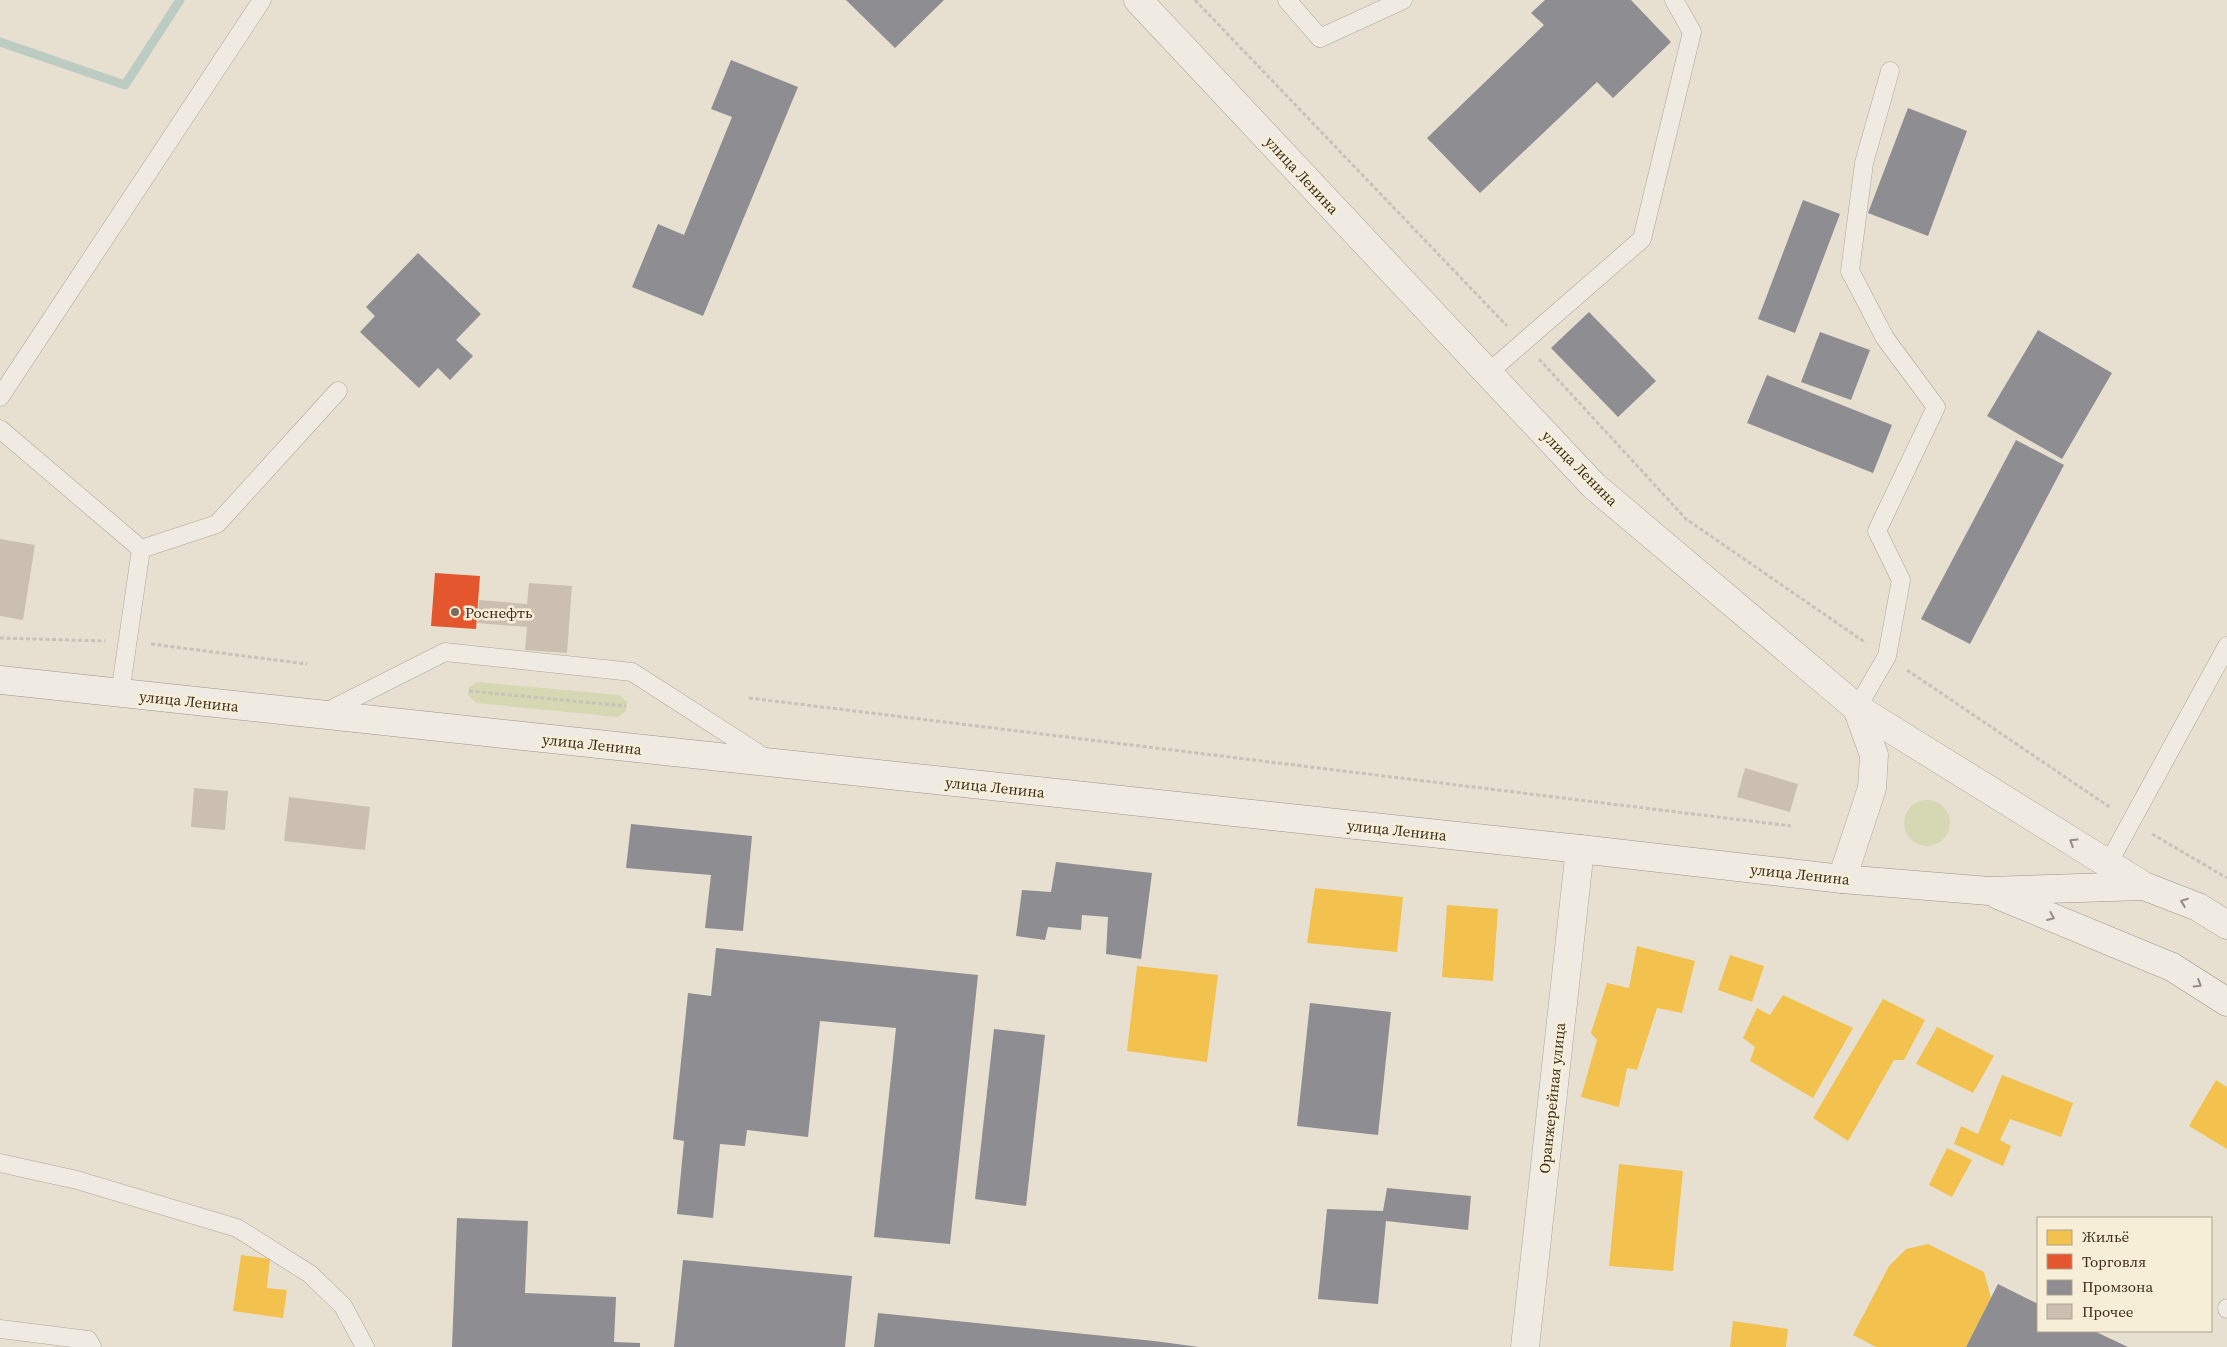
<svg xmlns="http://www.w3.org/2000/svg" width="2227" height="1347" font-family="'Source Serif 4',serif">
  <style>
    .green { fill: #d6d7b3 }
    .homes { fill: #f2c14e }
    .shops { fill: #e4572e }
    .industry { fill: #8d8d92 }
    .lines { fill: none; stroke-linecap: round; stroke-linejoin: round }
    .stream { stroke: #bcccc2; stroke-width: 9 }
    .building { fill: #cbbfb2 }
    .service-casing { stroke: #ada599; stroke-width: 19 }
    .minor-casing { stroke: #ada599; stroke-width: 29 }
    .tertiary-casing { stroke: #ada599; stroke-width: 29 }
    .secondary-casing { stroke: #9c958a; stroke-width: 29 }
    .path { stroke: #c8c2b9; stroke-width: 3; stroke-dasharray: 4 2.5; stroke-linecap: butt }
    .service { stroke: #efebe3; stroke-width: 18 }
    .minor { stroke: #efebe3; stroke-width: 28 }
    .tertiary { stroke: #efebe3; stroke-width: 28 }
    .secondary { stroke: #efebe3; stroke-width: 28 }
    .oneway { stroke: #968c82 }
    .poi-dot { fill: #786c5e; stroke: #f7eed8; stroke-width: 2 }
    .labels { text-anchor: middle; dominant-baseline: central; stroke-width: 5; stroke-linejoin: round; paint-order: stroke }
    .street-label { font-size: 15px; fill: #3d2e20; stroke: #f7eed8 }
    .poi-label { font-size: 15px; fill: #3d2e20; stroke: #f7eed8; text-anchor: start }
  </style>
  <rect width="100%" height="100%" fill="#e7e0d1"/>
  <!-- green -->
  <g class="green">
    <polygon points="478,682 619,695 627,702 626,711 618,717 476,703 468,695 469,687"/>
    <circle cx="1927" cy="823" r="23"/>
  </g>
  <!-- homes -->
  <g class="homes">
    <polygon points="1315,888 1403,897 1397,952 1307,943"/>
    <polygon points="1447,905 1498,909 1493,981 1442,977"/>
    <polygon points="1637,946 1695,961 1682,1013 1657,1008 1637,1070 1627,1068 1619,1107 1581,1097 1597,1040 1591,1033 1607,983 1629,988"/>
    <polygon points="1730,955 1764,966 1752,1002 1718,990"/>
    <polygon points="1137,966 1218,975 1207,1062 1127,1051"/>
    <polygon points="1783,995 1853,1028 1813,1098 1750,1061 1755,1047 1743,1038 1757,1008 1770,1015"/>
    <polygon points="1883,999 1925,1020 1904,1060 1894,1060 1848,1141 1813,1118"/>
    <polygon points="1937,1027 1994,1056 1973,1093 1916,1064"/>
    <polygon points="2002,1075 2073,1103 2061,1137 2010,1119 2000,1140 2011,1146 2003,1166 1954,1144 1961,1126 1978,1134"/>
    <polygon points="2216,1080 2227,1087 2227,1149 2189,1126"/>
    <polygon points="1947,1148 1972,1160 1952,1197 1929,1185"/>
    <polygon points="1619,1164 1683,1171 1673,1271 1609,1266"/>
    <polygon points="1928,1244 1984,1272 1991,1298 1966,1347 1876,1347 1853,1335 1889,1266 1906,1249"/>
    <polygon points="241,1255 270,1259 267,1288 287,1290 283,1318 233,1311"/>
    <polygon points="1733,1321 1788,1329 1786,1347 1730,1347"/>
  </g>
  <!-- shops -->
  <polygon class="shops" points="435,573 480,576 476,629 431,626"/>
  <!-- industry -->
  <g class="industry">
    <polygon points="846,0 944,0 895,48"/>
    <polygon points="1545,0 1631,0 1671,42 1613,98 1597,82 1480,193 1427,138 1544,25 1531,13"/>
    <polygon points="731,60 798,87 703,316 632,287 658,224 684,235 732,117 711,109"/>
    <polygon points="1908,108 1967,131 1928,236 1868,213"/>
    <polygon points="1803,200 1840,214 1795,333 1758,319"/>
    <polygon points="418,253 481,314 456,340 473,356 450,380 438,368 419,388 360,332 375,316 366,307"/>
    <polygon points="1589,312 1656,381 1618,417 1551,348"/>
    <polygon points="2038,330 2112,373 2062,459 1987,416"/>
    <polygon points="1820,332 1870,350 1851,400 1801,382"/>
    <polygon points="1767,375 1892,425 1873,473 1747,423"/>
    <polygon points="2016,440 2064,465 1970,644 1921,619"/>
    <polygon points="631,824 752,836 743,931 705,928 711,875 626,868"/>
    <polygon points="1056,862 1152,873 1141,959 1106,954 1108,917 1082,915 1081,930 1048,927 1045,940 1016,936 1022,890 1051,892"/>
    <polygon points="716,948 978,975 950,1244 874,1237 896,1028 820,1021 808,1137 747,1130 745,1146 720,1144 713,1218 677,1214 684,1141 673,1139 688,993 711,996"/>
    <polygon points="1310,1003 1391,1012 1378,1135 1297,1126"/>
    <polygon points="994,1029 1045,1035 1026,1206 975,1199"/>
    <polygon points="1387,1188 1471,1196 1468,1230 1386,1221 1378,1304 1318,1299 1327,1209 1383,1211"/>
    <polygon points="457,1218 528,1221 525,1293 616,1297 614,1342 640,1343 640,1347 452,1347"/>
    <polygon points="683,1260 852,1276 845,1347 674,1347"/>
    <polygon points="1998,1284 2038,1304 2038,1331 2094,1331 2128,1347 1966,1347"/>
    <polygon points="878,1313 1154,1341 1199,1347 874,1347"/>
  </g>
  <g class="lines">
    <!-- stream -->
    <polyline class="stream" points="0,42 125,85 180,0"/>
  </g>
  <!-- building -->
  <g class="building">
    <polygon points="0,539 35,545 23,620 0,616"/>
    <polygon points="529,583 572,586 567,653 525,650 527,627 477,623 479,600 527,604"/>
    <polygon points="1745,768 1798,784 1790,812 1737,797"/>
    <polygon points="194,788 228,791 225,830 191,827"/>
    <polygon points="289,797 370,807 365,850 284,841"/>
  </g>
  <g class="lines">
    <!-- service casing -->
    <g class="service-casing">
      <g id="service">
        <polyline points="1287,0 1320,38 1403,0"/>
        <polyline points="1488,373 1642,239 1692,32 1674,0"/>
        <polyline points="0,397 262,0"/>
        <polyline points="0,429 141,549 120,694"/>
        <polyline points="141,549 217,524 338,391"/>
        <polyline points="1857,708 1887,656 1901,580 1877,531 1936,407 1885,338 1850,271 1864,163 1890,71"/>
        <polyline points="324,713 445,652 632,672 767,759"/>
        <polyline points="2108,864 2227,646"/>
        <polyline points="0,1163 77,1180 237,1228 310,1274 343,1306 365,1347"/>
        <polyline points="2227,1308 2227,1309"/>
        <polyline points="0,1329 88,1340 92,1347"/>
      </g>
    </g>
    <!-- minor casing -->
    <g class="minor-casing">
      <g id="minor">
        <polyline points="1138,0 1594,486 1857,708 2144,886"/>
        <polyline points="1525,1347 1580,849"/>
      </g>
    </g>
    <!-- tertiary casing -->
    <g class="tertiary-casing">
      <polyline id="tertiary" points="1842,879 1872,788 1874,755 1857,708"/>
    </g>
    <!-- secondary casing -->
    <g class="secondary-casing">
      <g id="secondary">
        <polyline points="0,680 1580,849 1842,879 1989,891 2144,886 2198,907 2227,925"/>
        <polyline points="1998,895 2172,967 2227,1002"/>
      </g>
    </g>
    <!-- path -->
    <g class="path">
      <polyline points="1195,0 1507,326"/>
      <polyline points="1539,359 1686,519 1866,643"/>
      <polyline points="0,638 105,641"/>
      <polyline points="151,644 307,664"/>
      <polyline points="1907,670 2111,808"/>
      <polyline points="469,691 626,706"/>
      <polyline points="749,698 1791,826"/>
      <polyline points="2152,834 2227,878"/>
    </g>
    <!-- service -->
    <use href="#service" class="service"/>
    <!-- minor -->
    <use href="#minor" class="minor"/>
    <!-- tertiary -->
    <use href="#tertiary" class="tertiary"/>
    <!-- secondary -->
    <use href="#secondary" class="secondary"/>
  </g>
  <!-- one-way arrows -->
  <defs><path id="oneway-chevron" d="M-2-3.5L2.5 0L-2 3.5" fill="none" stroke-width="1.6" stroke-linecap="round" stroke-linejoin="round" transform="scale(1.25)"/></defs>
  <g class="oneway">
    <use href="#oneway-chevron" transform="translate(2073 842) rotate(-148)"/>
    <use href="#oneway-chevron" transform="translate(2184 902) rotate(-159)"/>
    <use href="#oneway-chevron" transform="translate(2051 917) rotate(23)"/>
    <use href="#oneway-chevron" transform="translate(2198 984) rotate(32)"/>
  </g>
  <!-- markers -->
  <circle class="poi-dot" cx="455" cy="612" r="5"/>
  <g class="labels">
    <!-- street labels -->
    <g class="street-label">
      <text transform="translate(1302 175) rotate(47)">улица Ленина</text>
      <text transform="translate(1580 468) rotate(45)">улица Ленина</text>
      <text transform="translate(189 701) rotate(6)">улица Ленина</text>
      <text transform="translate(592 744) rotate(6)">улица Ленина</text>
      <text transform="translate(995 787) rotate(6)">улица Ленина</text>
      <text transform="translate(1397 830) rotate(6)">улица Ленина</text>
      <text transform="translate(1800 874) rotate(6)">улица Ленина</text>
      <text transform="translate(1552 1098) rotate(-84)">Оранжерейная улица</text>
    </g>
    <!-- poi labels -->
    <g class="poi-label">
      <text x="465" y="612">Роснефть</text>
    </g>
  </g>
  <!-- legend -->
  <rect x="2037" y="1217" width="175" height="115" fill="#f7eed8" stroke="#ada18e"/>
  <rect x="2047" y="1230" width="25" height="15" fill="#f2c14e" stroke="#ada18e"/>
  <text x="2082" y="1242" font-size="15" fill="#3d2e20">Жильё</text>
  <rect x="2047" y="1254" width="25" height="15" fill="#e4572e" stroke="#ada18e"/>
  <text x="2082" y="1267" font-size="15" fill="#3d2e20">Торговля</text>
  <rect x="2047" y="1280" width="25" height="15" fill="#8d8d92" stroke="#ada18e"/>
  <text x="2082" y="1292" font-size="15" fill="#3d2e20">Промзона</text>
  <rect x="2047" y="1304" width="25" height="15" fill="#cbbfb2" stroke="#ada18e"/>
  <text x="2082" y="1317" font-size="15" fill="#3d2e20">Прочее</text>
</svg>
